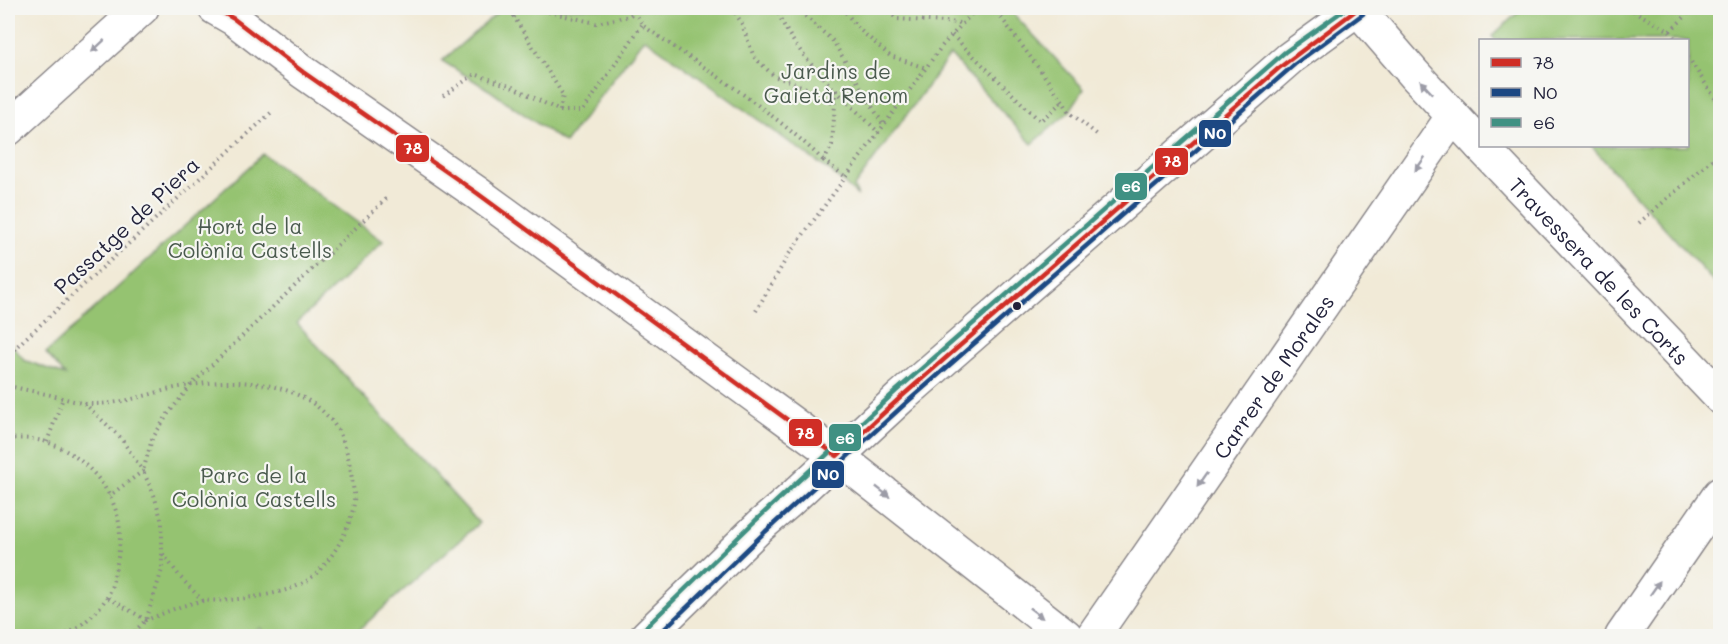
<svg xmlns="http://www.w3.org/2000/svg" width="1728" height="644" font-family="Mali,sans-serif">
  <style>
    .green { fill: #95c371; stroke: #5c7256; stroke-width: 1.5 }
    .lines { fill: none; stroke-linecap: round; stroke-linejoin: round }
    .minor-casing { stroke: #8a8689; stroke-width: 36 }
    .tertiary-casing { stroke: #8a8689; stroke-width: 36 }
    .secondary-casing { stroke: #8a8689; stroke-width: 36 }
    .path { stroke: #8a8689; stroke-width: 4; stroke-dasharray: 1.5 4.5; stroke-linecap: butt }
    .minor { stroke: #fff; stroke-width: 33 }
    .tertiary { stroke: #fff; stroke-width: 33 }
    .secondary { stroke: #fff; stroke-width: 33 }
    .bus-1-casing { stroke: #f6f6f2; stroke-width: 9 }
    .bus-2-casing { stroke: #f6f6f2; stroke-width: 9 }
    .bus-3-casing { stroke: #f6f6f2; stroke-width: 9 }
    .bus-1 { stroke: #d02e26; stroke-width: 4.5 }
    .bus-2 { stroke: #1c4883; stroke-width: 4.5 }
    .bus-3 { stroke: #409183; stroke-width: 4.5 }
    .oneway { fill: #9c9ca7 }
    .bus-dot { fill: #22223b; stroke: #f6f6f2; stroke-width: 2 }
    .labels { text-anchor: middle; dominant-baseline: central; stroke-width: 4.5; stroke-linejoin: round; paint-order: stroke }
    .park-label { font-size: 21px; fill: #4a5a4e; stroke: #f6f6f2 }
    .street-label { font-size: 21px; fill: #22223b; stroke: #f6f6f2 }
    .line-badge { stroke: #f6f6f2; stroke-width: 2 }
    .badge-label { font-size: 16px; text-anchor: middle; font-weight: bold; fill: #fff }
  </style>
  <rect width="100%" height="100%" fill="#f6f6f2"/>
  <filter id="ink" filterUnits="userSpaceOnUse"><feTurbulence type="fractalNoise" baseFrequency=".0167" numOctaves="2"/><feDisplacementMap in="SourceGraphic" scale="12" xChannelSelector="R" yChannelSelector="G"/><feConvolveMatrix kernelMatrix="1 2 1 2 8 2 1 2 1" color-interpolation-filters="sRGB"/></filter>
  <filter id="wash" filterUnits="userSpaceOnUse"><feTurbulence type="fractalNoise" baseFrequency=".008" numOctaves="4" result="noise"/><feDisplacementMap in="SourceGraphic" scale="24" xChannelSelector="R" yChannelSelector="G"/><feGaussianBlur stdDeviation="1.35" result="paint"/><feColorMatrix in="noise" values="0 0 0 0 0 0 0 0 0 0 0 0 0 0 0 0 0 1.4 0 .05"/><feComposite in="paint" operator="in"/></filter>
  <g filter="url(#wash)">
    <rect width="100%" height="100%" fill="#f1ead7"/>
    <!-- green -->
    <g class="green">
      <polygon points="503,8 1008,8 1084,89 1069,112 1032,144 950,55 854,187 858,196 831,172 644,38 565,143 489,90 442,61"/>
      <polygon points="1523,8 1720,8 1720,289 1591,146 1688,146 1688,40 1495,40 1492,36"/>
      <polygon points="263,154 383,241 297,323 479,523 352,636 267,636 260,628 251,636 8,636 8,340 24,360 65,375 46,353"/>
    </g>
  </g>
  <g filter="url(#ink)">
    <g class="lines">
      <!-- minor casing -->
      <g class="minor-casing">
        <g id="minor">
          <polyline points="215,8 234,19 303,72 477,193 837,456 1066,636"/>
          <path id="s1" d="M 1093,636 L 1453,116"/>
          <polyline points="1622,636 1720,494"/>
        </g>
      </g>
      <!-- tertiary casing -->
      <g class="tertiary-casing">
        <polyline id="tertiary" points="8,129 142,8"/>
      </g>
      <!-- secondary casing -->
      <g class="secondary-casing">
        <g id="secondary">
          <polyline points="1357,8 1415,75 1480,145"/>
          <path id="s2" d="M 1481,146 L 1720,397"/>
          <polyline points="647,636 760,526 788,502 901,397 1290,58 1359,8"/>
        </g>
      </g>
      <!-- path -->
      <g class="path">
        <polyline points="531,8 596,23 629,16 640,8"/>
        <polyline points="732,8 741,22 754,57 774,76 804,87 834,104"/>
        <path d="M 777,8 C 790,53 846,99 879,133"/>
        <polyline points="796,8 833,41 884,126"/>
        <polyline points="842,8 859,29 890,56 926,68"/>
        <polyline points="884,8 897,19 961,23"/>
        <polyline points="994,8 1063,101 1069,112 1099,136"/>
        <polyline points="1628,8 1670,31 1676,40"/>
        <path d="M 635,11 L 642,25 C 704,68 770,108 824,161"/>
        <polyline points="1670,31 1694,8"/>
        <polyline points="952,35 1040,121 1063,101"/>
        <polyline points="1688,57 1720,106"/>
        <polyline points="836,90 832,145 824,161 846,177"/>
        <polyline points="443,96 475,74 515,88 560,111 563,95 514,17 524,8"/>
        <polyline points="560,111 583,111 642,25"/>
        <polyline points="1639,223 1720,153"/>
        <polyline points="756,311 789,254 942,46 977,8"/>
        <polyline points="8,367 15,348 274,110"/>
        <polyline points="8,386 51,395 85,404 120,437 143,471 109,496"/>
        <path d="M 85,404 C 95,404 106,404 117,402 C 142,398 167,388 192,385 C 243,377 311,382 339,432 C 349,451 351,473 354,493 C 357,521 329,568 305,582 C 284,594 254,597 230,600 C 221,601 211,600 203,601 C 183,604 165,613 146,620 L 107,597"/>
        <path d="M 8,439 C 21,438 36,438 49,443 C 81,454 110,484 118,518 C 122,535 119,555 115,572 C 113,581 111,592 106,599 C 96,614 78,630 61,636"/>
        <polyline points="47,442 63,398"/>
        <polyline points="163,554 181,578 203,601"/>
        <polyline points="130,636 146,620 162,570 162,522 154,495 143,471 152,439 168,414 191,385 387,198"/>
      </g>
      <!-- minor -->
      <use href="#minor" class="minor"/>
      <!-- tertiary -->
      <use href="#tertiary" class="tertiary"/>
      <!-- secondary -->
      <use href="#secondary" class="secondary"/>
      <!-- bus-1 casing -->
      <g class="bus-1-casing">
        <polyline id="bus-1" points="215,8 234,19 303,72 477,193 837,456 901,397 1279,68 1359,8"/>
      </g>
      <!-- bus-2 casing -->
      <g class="bus-2-casing">
        <polyline id="bus-2" points="657,636 765,532 906,403 1295,64 1363,14"/>
      </g>
      <!-- bus-3 casing -->
      <g class="bus-3-casing">
        <polyline id="bus-3" points="642,631 755,521 896,391 1285,52 1347,8"/>
      </g>
      <!-- bus-1 -->
      <use href="#bus-1" class="bus-1"/>
      <!-- bus-2 -->
      <use href="#bus-2" class="bus-2"/>
      <!-- bus-3 -->
      <use href="#bus-3" class="bus-3"/>
    </g>
    <!-- one-way arrows -->
    <defs><path id="oneway-solid" d="M-6-.8H1V-3.2L6.5 0L1 3.2V.8H-6Z" transform="scale(1.5)"/></defs>
    <g class="oneway">
      <use href="#oneway-solid" transform="translate(98 46) rotate(137)"/>
      <use href="#oneway-solid" transform="translate(1426 87) rotate(-133)"/>
      <use href="#oneway-solid" transform="translate(1420 164) rotate(125)"/>
      <use href="#oneway-solid" transform="translate(1202 480) rotate(125)"/>
      <use href="#oneway-solid" transform="translate(883 492) rotate(38)"/>
      <use href="#oneway-solid" transform="translate(1655 588) rotate(-55)"/>
      <use href="#oneway-solid" transform="translate(1036 613) rotate(38)"/>
    </g>
  </g>
  <!-- markers -->
  <circle class="bus-dot" cx="1017" cy="306" r="5"/>
  <g class="labels">
    <!-- park labels -->
    <g class="park-label">
      <text x="836" y="70">Jardins de<tspan x="836" dy="24">Gaietà Renom</tspan></text>
      <text x="250" y="225">Hort de la<tspan x="250" dy="24">Colònia Castells</tspan></text>
      <text x="254" y="474">Parc de la<tspan x="254" dy="24">Colònia Castells</tspan></text>
    </g>
    <!-- street labels -->
    <g class="street-label">
      <text transform="translate(126 225) rotate(-43)">Passatge de Piera</text>
      <text stroke="none"><textPath href="#s2" startOffset="172">Travessera de les Corts</textPath></text>
      <text stroke="none"><textPath href="#s1" startOffset="316">Carrer de Morales</textPath></text>
    </g>
  </g>
  <g class="line-badge">
    <rect x="1198" y="119" width="34" height="29" rx="6" fill="#1c4883"/>
    <rect x="395" y="134" width="35" height="29" rx="6" fill="#d02e26"/>
    <rect x="1154" y="147" width="35" height="29" rx="6" fill="#d02e26"/>
    <rect x="1114" y="172" width="34" height="29" rx="6" fill="#409183"/>
    <rect x="788" y="418" width="35" height="29" rx="6" fill="#d02e26"/>
    <rect x="828" y="423" width="34" height="29" rx="6" fill="#409183"/>
    <rect x="811" y="460" width="34" height="29" rx="6" fill="#1c4883"/>
  </g>
  <g class="badge-label">
    <text x="1215" y="139">N0</text>
    <text x="413" y="154">78</text>
    <text x="1172" y="167">78</text>
    <text x="1131" y="192">e6</text>
    <text x="805" y="439">78</text>
    <text x="845" y="444">e6</text>
    <text x="828" y="480">N0</text>
  </g>
  <!-- margin -->
  <rect width="1728" height="644" fill="none" stroke="#f6f6f2" stroke-width="30"/>
  <!-- legend -->
  <rect x="1479" y="39" width="210" height="108" fill="#f6f6f2" stroke="#a1a1a9" stroke-width="1.5"/>
  <rect x="1491" y="58" width="30" height="9" fill="#d02e26" stroke="#a1a1a9" stroke-width="1.5"/>
  <text x="1533" y="69" font-size="18" fill="#22223b">78</text>
  <rect x="1491" y="88" width="30" height="9" fill="#1c4883" stroke="#a1a1a9" stroke-width="1.5"/>
  <text x="1533" y="99" font-size="18" fill="#22223b">N0</text>
  <rect x="1491" y="118" width="30" height="9" fill="#409183" stroke="#a1a1a9" stroke-width="1.5"/>
  <text x="1533" y="129" font-size="18" fill="#22223b">e6</text>
</svg>
